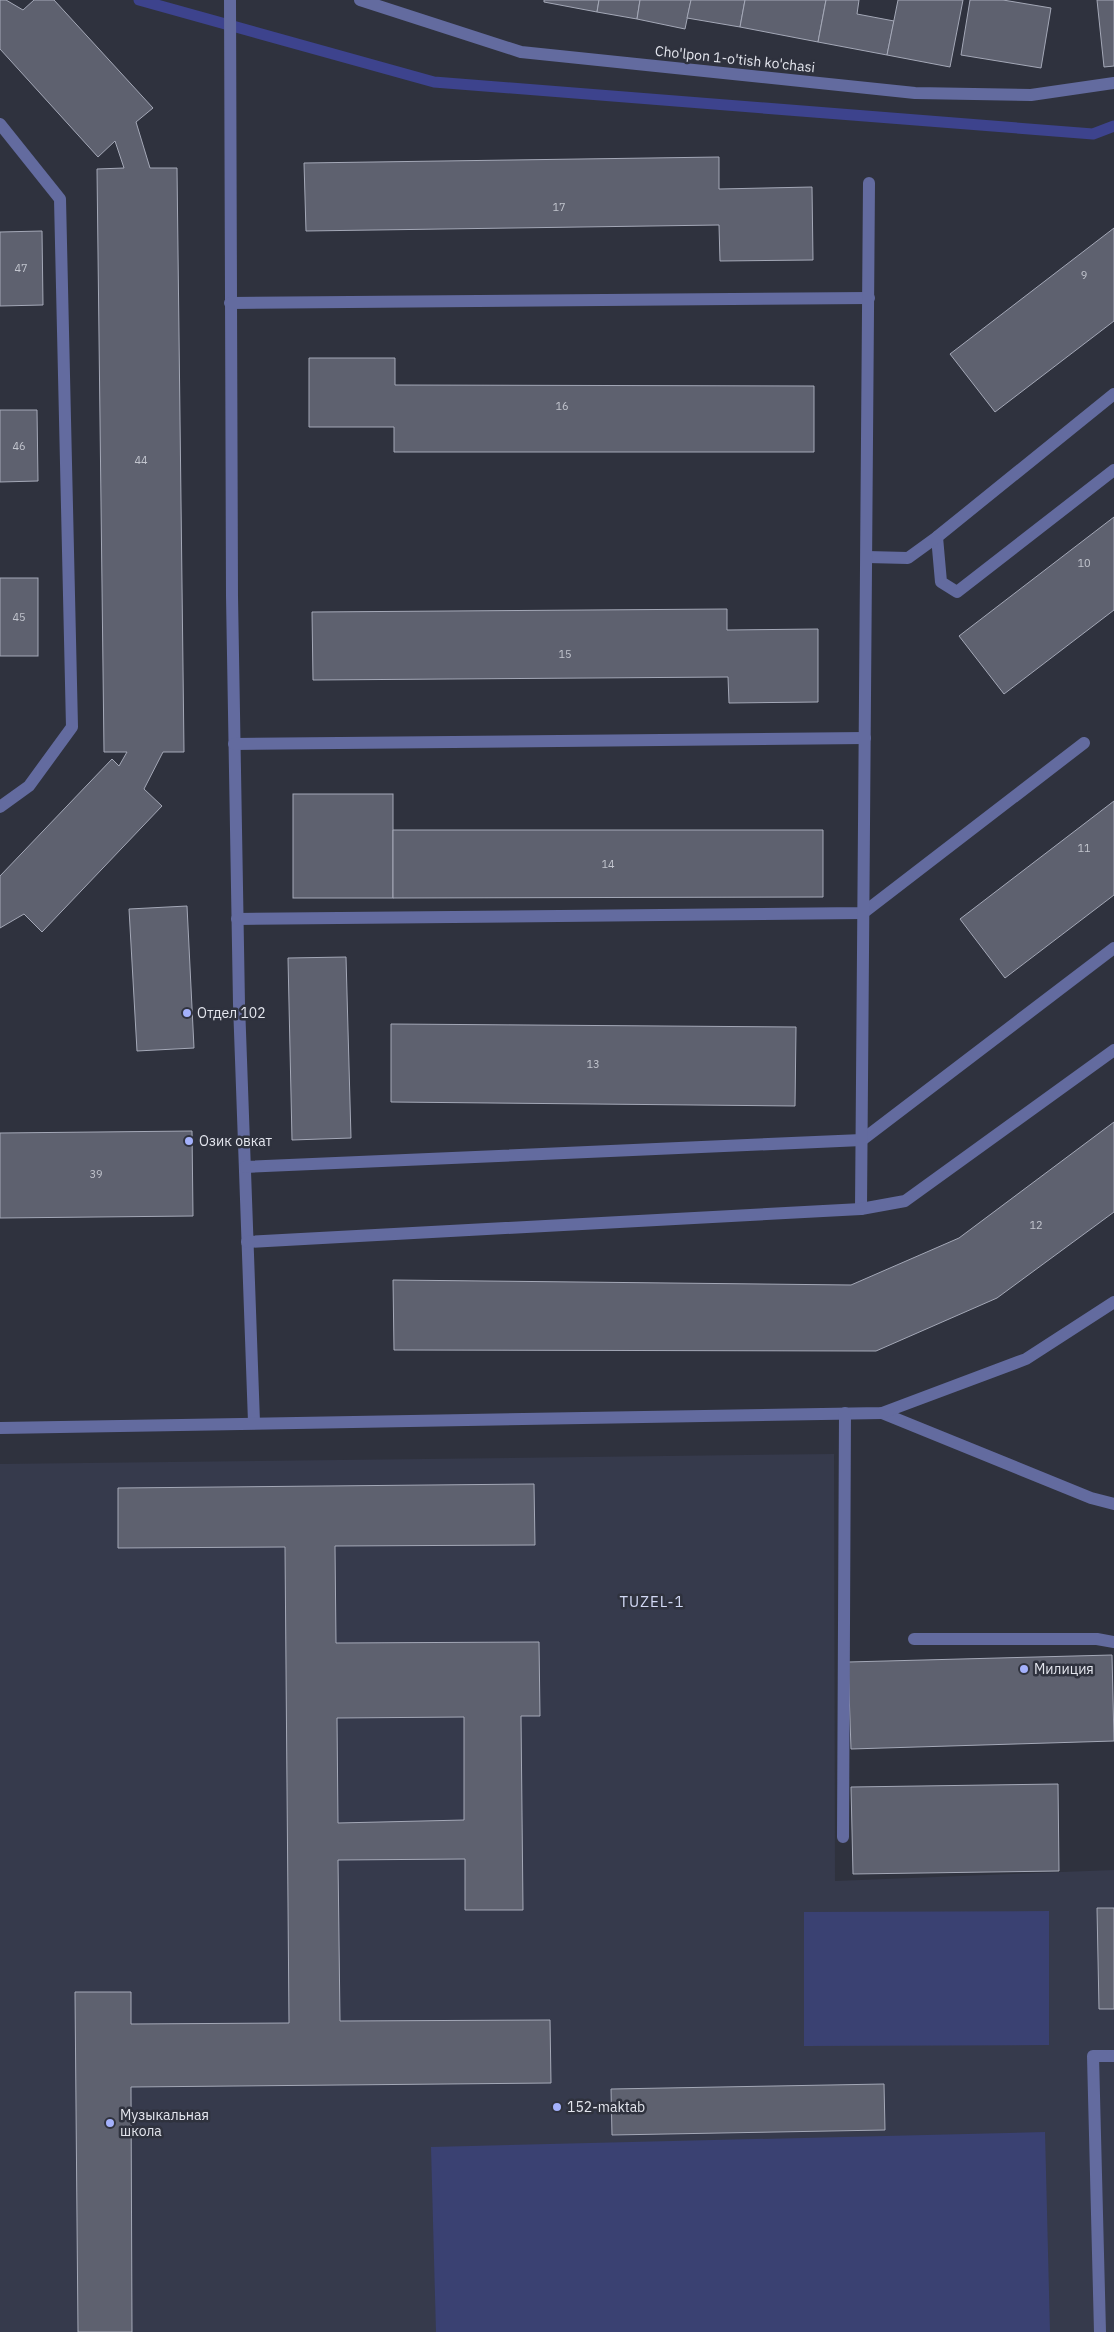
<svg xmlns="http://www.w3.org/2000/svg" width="1114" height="2332" font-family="'IBM Plex Sans',sans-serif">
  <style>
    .built { fill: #363a4c }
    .green { fill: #3a4172 }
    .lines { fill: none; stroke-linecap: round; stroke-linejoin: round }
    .stream { stroke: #3d438d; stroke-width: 11 }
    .building { fill: #5e616f; stroke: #a4a8b7; fill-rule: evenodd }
    .minor { stroke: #636b9f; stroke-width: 12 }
    .poi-dot { fill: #a4b1fc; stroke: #2f323e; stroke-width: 2 }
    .labels { text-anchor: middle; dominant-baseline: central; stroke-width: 5; stroke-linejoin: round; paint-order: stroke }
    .number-label { font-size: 11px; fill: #c2c5ce }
    .street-label { font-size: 14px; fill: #e4e6ee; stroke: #2f323e }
    .poi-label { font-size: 14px; fill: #e4e6ee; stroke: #2f323e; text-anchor: start }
    .neighbourhood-label { font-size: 15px; letter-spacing: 1px; fill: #d2d9f5; stroke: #2f323e }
  </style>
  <rect width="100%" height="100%" fill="#2f323e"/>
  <!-- built -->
  <polygon class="built" points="834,1454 835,1881 1114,1870 1114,2332 0,2332 0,1464"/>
  <!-- green -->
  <g class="green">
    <polygon points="1049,1911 1049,2045 804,2046 804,1912"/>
    <polygon points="1045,2132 1050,2332 436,2332 431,2147"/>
  </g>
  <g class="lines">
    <!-- stream -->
    <polyline class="stream" points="139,0 434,82 1093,134 1114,126"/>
  </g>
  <!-- building -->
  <g class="building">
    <polygon points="0,0 6,0 23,10 34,0 54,0 153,108 136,122 150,168 177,168 184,752 163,752 144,789 162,806 42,932 24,914 0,928 0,876 112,759 119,766 127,752 104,752 97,169 124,168 115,141 98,157 0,49"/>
    <polygon points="544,0 599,0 597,12 544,2"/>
    <polygon points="599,0 640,0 637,19 597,12"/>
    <polygon points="640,0 691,0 685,29 637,19"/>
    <polygon points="691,0 745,0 740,27 687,18"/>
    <polygon points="745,0 826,0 818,42 740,27"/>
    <polygon points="826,0 859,0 857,14 894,21 887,55 818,42"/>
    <polygon points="898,0 963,0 950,67 887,55"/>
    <polygon points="970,0 1003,0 1051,8 1041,68 961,55"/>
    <polygon points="1097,0 1114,0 1114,66 1104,67"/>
    <polygon points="719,157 719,189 812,187 813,260 720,261 719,225 306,231 304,163"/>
    <polygon points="1114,228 1114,321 995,412 950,354"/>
    <polygon points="42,231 43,305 0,306 0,232"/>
    <polygon points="309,358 395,358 395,385 814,386 814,452 394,452 394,427 309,427"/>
    <polygon points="0,410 37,410 38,481 0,482"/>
    <polygon points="1114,517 1114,610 1004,694 959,636"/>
    <rect x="0" y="578" width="38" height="78"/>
    <polygon points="727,609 727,630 818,629 818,702 729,703 728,677 313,680 312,612"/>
    <rect x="293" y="794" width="100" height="104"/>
    <polygon points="1114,801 1114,895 1005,978 960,919"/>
    <polygon points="393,830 823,830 823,897 393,898"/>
    <polygon points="187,906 194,1048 137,1051 129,909"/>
    <polygon points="346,957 351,1138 292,1140 288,958"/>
    <polygon points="391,1024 796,1027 795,1106 391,1102"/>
    <polygon points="1114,1122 1114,1212 997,1298 876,1351 394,1350 393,1280 851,1285 959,1238"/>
    <polygon points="192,1131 193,1216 0,1218 0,1133"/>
    <path d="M 534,1484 L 535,1545 L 335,1546 L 336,1643 L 539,1642 L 540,1716 L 521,1716 L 523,1910 L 465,1910 L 465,1859 L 338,1860 L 340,2021 L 550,2020 L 551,2083 L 131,2087 L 132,2332 L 78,2332 L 75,1992 L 131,1992 L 131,2024 L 289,2023 L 285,1547 L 118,1548 L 118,1488 ZM 464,1717 L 464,1820 L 338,1823 L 337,1718 Z"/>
    <polygon points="1112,1655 1114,1741 851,1749 848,1662"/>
    <polygon points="1058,1784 1059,1871 853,1874 851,1787"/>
    <polygon points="1097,1908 1114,1908 1114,2009 1099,2009"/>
    <polygon points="884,2084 885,2130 612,2135 611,2089"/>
  </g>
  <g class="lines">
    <!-- minor -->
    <g class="minor">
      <polyline points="230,0 232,596 239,1004 254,1422"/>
      <polyline points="360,0 521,52 915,93 1031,95 1114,83"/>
      <polyline points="0,124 60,199 72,727 29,786 0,807"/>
      <polyline points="230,303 869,298"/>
      <polyline points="937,537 941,582 957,592 1114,470"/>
      <polyline points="867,557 908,558 937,537 1114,394"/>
      <polyline points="234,744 865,738"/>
      <polyline points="237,919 863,913 1084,743"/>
      <polyline points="245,1167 862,1140 1114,948"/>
      <polyline points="861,1209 869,183"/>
      <polyline points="247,1242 861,1209 905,1201 1114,1050"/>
      <polyline points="882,1413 1091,1498 1114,1504"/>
      <polyline points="0,1428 882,1413 1026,1359 1114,1302"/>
      <polyline points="914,1639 1097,1639 1114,1642"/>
      <polyline points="843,1837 845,1413"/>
      <polyline points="1100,2332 1093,2056 1114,2056"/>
    </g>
  </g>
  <!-- markers -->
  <g class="poi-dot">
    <circle cx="187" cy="1013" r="5"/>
    <circle cx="189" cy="1141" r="5"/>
    <circle cx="1024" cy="1669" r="5"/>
    <circle cx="557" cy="2107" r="5"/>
    <circle cx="110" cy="2123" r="5"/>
  </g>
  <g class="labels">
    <!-- number labels -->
    <g class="number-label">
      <text x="559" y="207">17</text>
      <text x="21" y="268">47</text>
      <text x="1084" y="275">9</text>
      <text x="562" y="406">16</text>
      <text x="19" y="446">46</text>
      <text x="141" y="460">44</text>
      <text x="1084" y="563">10</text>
      <text x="19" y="617">45</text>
      <text x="565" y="654">15</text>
      <text x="1084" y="848">11</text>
      <text x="608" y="864">14</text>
      <text x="593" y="1064">13</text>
      <text x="96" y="1174">39</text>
      <text x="1036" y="1225">12</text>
    </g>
    <!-- street labels -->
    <g class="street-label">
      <text transform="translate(735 59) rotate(6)">Cho'lpon 1-o'tish ko'chasi</text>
    </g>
    <!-- poi labels -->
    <g class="poi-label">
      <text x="197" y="1013">Отдел 102</text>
      <text x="199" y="1141">Озик овкат</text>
      <text x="1034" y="1669">Милиция</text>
      <text x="567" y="2107">152-maktab</text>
      <text x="120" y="2115">Музыкальная<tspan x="120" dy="16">школа</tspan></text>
    </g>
    <!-- neighbourhood labels -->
    <g class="neighbourhood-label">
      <text x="652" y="1601">TUZEL-1</text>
    </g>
  </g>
</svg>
